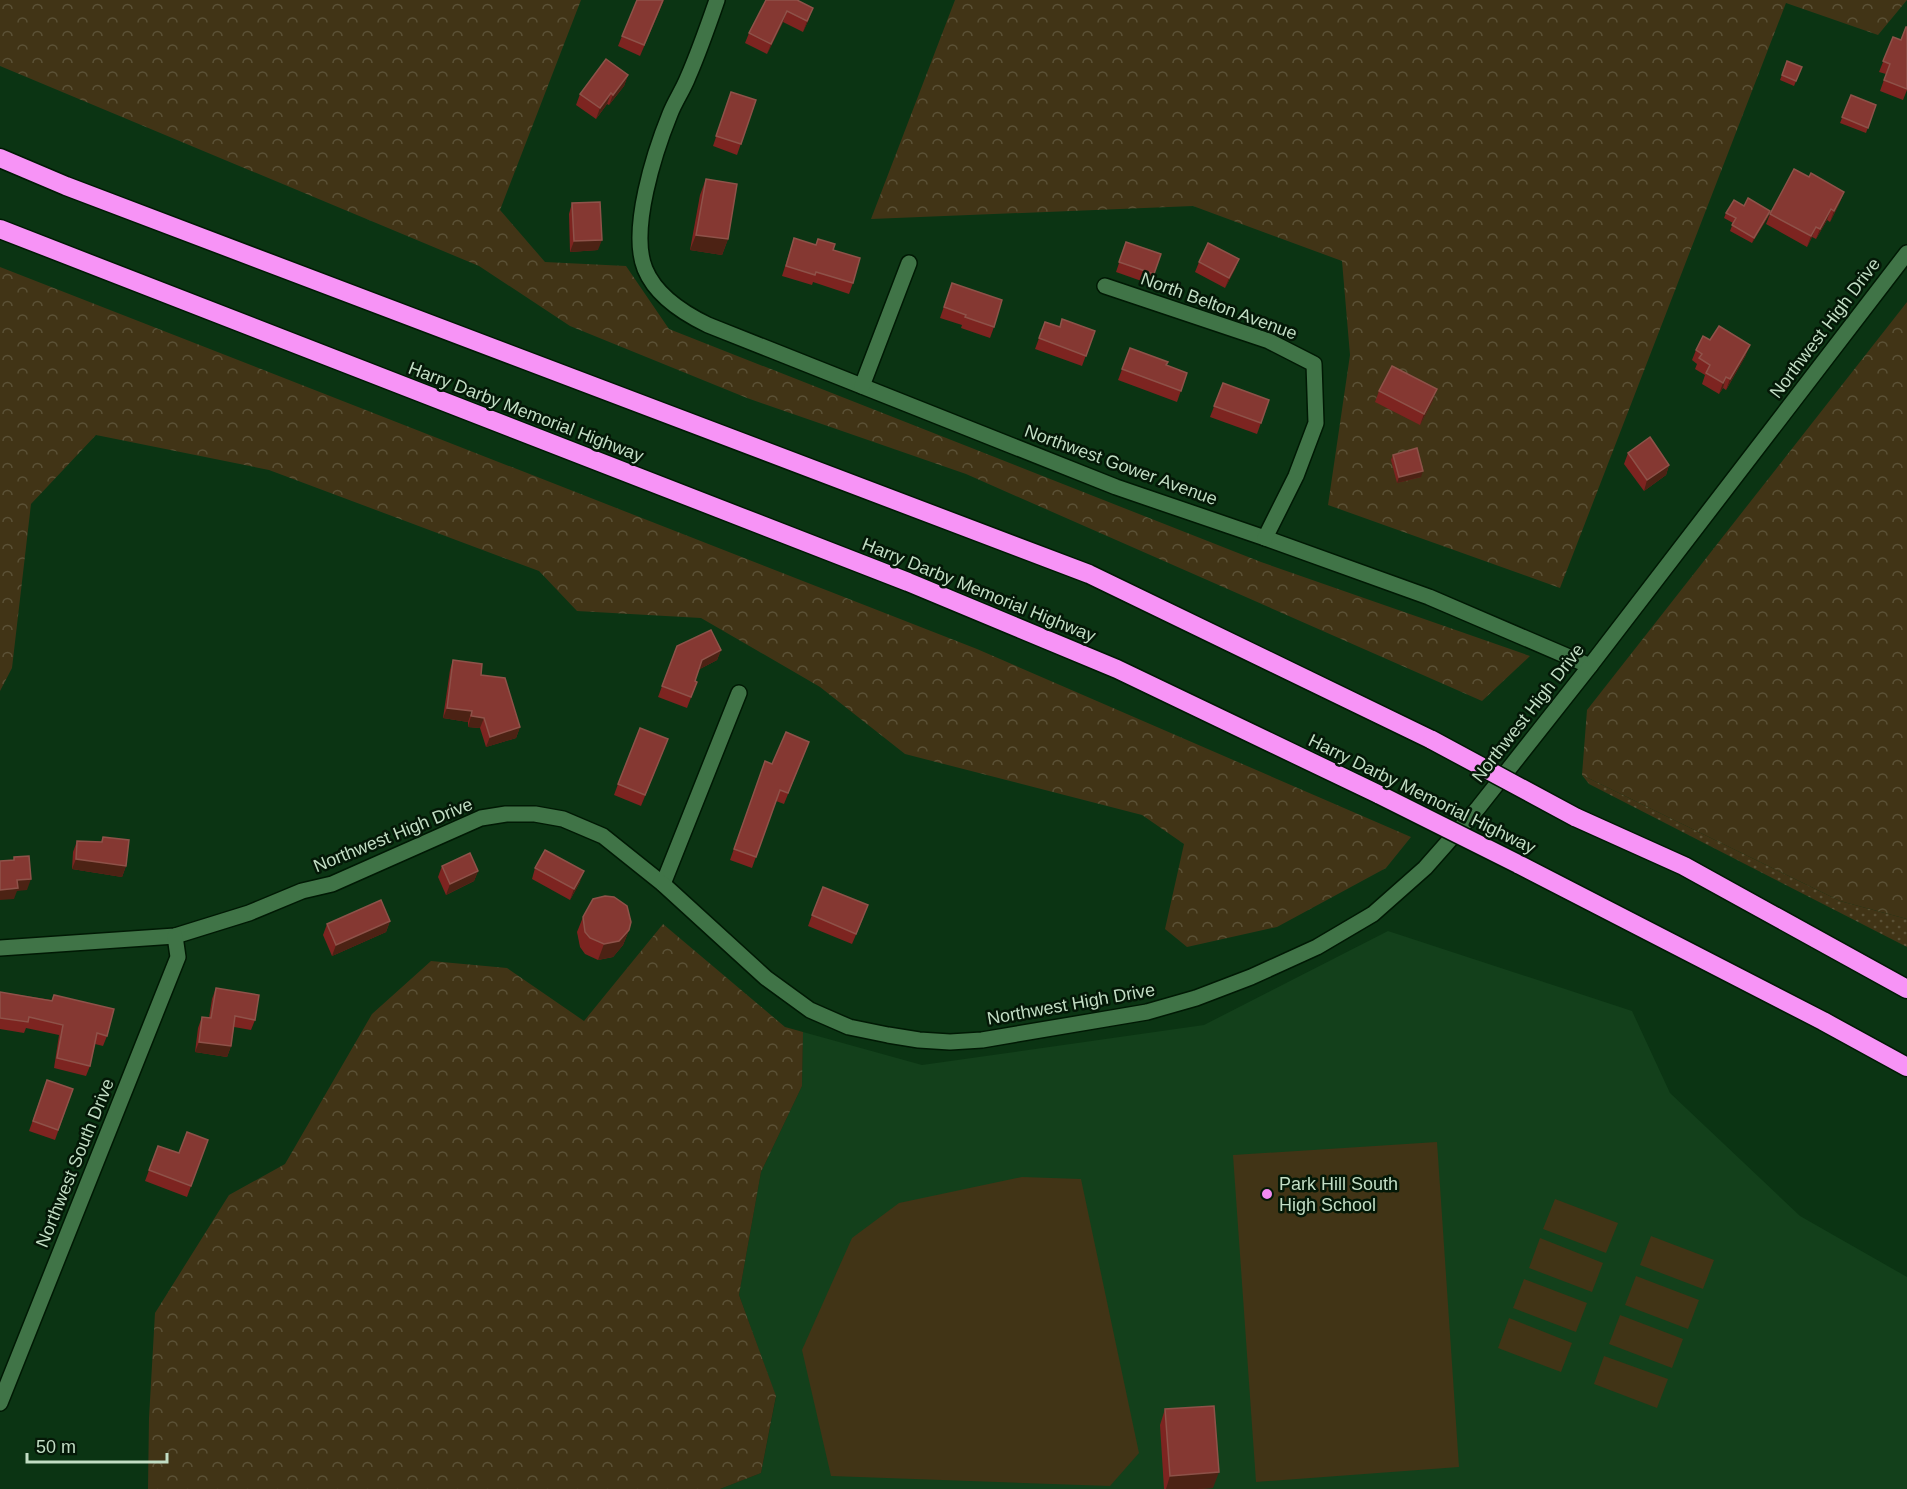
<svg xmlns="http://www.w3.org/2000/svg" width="1907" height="1489" font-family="Helvetica,sans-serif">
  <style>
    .built { fill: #13401b }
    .grass { fill: url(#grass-dots) }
    .forest { fill: url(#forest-crowns) }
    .garden { fill: #413416 }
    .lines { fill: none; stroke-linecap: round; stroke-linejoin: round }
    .minor-casing { stroke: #001904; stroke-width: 18 }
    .motorway-casing { stroke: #001904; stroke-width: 21 }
    .minor { stroke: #407447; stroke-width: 15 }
    .motorway { stroke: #f793f6; stroke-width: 18 }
    .motorway-bridge-casing { stroke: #001904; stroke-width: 21; stroke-linecap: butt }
    .motorway-bridge { stroke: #f793f6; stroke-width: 18 }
    .wall { fill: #7d2420 }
    .shaded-wall { fill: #4c2214 }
    .building { fill: #853832; stroke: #8e5249; stroke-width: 1.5 }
    .poi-dot { fill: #f28af2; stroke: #041807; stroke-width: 2 }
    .labels { text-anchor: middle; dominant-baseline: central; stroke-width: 5; stroke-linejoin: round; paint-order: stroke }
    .street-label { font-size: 18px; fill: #c2ddc4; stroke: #041807 }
    .poi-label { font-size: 18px; fill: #c2ddc4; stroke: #041807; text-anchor: start }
  </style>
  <defs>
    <pattern id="grass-dots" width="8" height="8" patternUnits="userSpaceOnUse" patternTransform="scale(1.5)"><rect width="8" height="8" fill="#413416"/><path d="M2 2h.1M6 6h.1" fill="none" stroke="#5b5136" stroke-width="1.8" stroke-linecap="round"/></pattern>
    <pattern id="forest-crowns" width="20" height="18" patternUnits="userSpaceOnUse" patternTransform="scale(1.5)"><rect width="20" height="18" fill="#413416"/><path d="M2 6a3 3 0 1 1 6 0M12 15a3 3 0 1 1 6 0" fill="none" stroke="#5b5136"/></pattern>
  </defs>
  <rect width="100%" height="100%" fill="#0b3413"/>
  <!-- built -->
  <polygon class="built" points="1388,931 1632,1011 1670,1093 1800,1216 1907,1277 1907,1489 720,1489 761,1473 776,1397 739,1295 761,1172 802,1086 803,1032 922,1065 1204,1025"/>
  <!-- grass -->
  <polygon class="grass" points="1582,775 1840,901 1907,919 1907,947 1589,784"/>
  <!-- forest -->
  <g class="forest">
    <polygon points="0,0 581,0 500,210 545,262 626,266 669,329 1261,562 1530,656 1482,701 966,474 747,398 570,326 479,266 0,66"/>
    <polygon points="955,0 1907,0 1878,35 1786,3 1560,588 1328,505 1350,355 1342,261 1193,206 871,219"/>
    <polygon points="0,267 977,649 1411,837 1386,868 1277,927 1187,947 1165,929 1184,844 1142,815 905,754 820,687 701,618 577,611 539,571 269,470 96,435 31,504 12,668 0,691"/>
    <polygon points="1907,302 1907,919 1840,901 1582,775 1587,710"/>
    <polygon points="663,924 785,1027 803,1032 802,1086 761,1172 739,1295 776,1396 761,1473 720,1489 148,1489 149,1418 155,1313 229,1195 285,1164 372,1014 431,961 507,968 584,1021"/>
  </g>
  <!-- garden -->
  <g class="garden">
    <polygon points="1437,1142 1459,1467 1256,1482 1233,1155"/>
    <polygon points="1022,1177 1081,1179 1139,1453 1110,1486 831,1476 802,1350 852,1238 899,1203"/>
    <polygon points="1555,1199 1618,1223 1606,1253 1543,1229"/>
    <polygon points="1651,1236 1714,1260 1703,1289 1640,1265"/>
    <polygon points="1540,1238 1603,1263 1592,1292 1529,1268"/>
    <polygon points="1636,1276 1699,1300 1688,1329 1625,1305"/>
    <polygon points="1524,1279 1587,1303 1576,1332 1513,1308"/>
    <polygon points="1620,1315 1683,1339 1672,1368 1609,1344"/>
    <polygon points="1509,1318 1572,1343 1561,1372 1498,1348"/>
    <polygon points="1604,1356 1668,1379 1657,1408 1594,1384"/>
  </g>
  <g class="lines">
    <!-- minor casing -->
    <g class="minor-casing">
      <g id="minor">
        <path d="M 717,0 C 708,26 699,52 688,77 C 683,90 675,101 670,114 C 655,151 629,230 645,269 C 656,296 683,313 708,325 L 1116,487 L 1265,538 L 1429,597 L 1590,666"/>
        <polyline points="1105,286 1269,341 1314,364 1316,423 1296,476 1265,538"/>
        <polyline points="862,386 909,263"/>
        <polyline points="663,884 739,693"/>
        <polyline points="0,948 175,936 249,913 302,891 332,884 481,818 506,814 535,814 563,819 603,836 663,884 766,978 810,1010 849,1027 888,1035 919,1040 950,1042 982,1040 1147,1012 1196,998 1251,977 1317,947 1373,914 1425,868 1478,808 1590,666 1907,253"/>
        <polyline points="0,1403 178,957 175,936"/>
      </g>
    </g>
    <!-- motorway casing -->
    <g class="motorway-casing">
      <g id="motorway">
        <polyline points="0,158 66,186 1089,574 1432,740"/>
        <polyline points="0,229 908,582 1117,669 1380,795"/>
        <polyline points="1575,817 1684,866 1907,989"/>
        <polyline points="1518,864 1823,1021 1907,1067"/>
      </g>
    </g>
    <!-- minor -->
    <use href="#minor" class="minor"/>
    <!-- motorway -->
    <use href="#motorway" class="motorway"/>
    <!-- motorway-bridge casing -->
    <g class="motorway-bridge-casing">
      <g id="motorway-bridge">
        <polyline points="1432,740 1575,817"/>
        <polyline points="1380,795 1518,864"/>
      </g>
    </g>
    <!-- motorway-bridge -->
    <use href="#motorway-bridge" class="motorway-bridge"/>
  </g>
  <!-- wall -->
  <g class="wall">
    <polygon points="664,0 640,56 618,46 622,36"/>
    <polygon points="766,0 809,19 803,32 783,22 767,54 745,43 749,33"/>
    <polygon points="1906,27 1907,90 1903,100 1880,91 1886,74 1879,72 1893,37 1901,40"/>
    <polygon points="1787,61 1802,67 1794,86 1780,80"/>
    <polygon points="628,75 624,86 609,105 607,104 596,119 576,105 580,94"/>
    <polygon points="731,92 756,100 737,155 713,146"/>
    <polygon points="1851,95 1876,105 1866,133 1840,123"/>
    <polygon points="1809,177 1844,192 1840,202 1830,222 1827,220 1816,239 1812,237 1807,247 1766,224 1770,214"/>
    <polygon points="706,179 728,239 722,255 690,250 700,195"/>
    <polygon points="572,203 598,250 570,252 569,214"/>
    <polygon points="1744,206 1770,211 1768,217 1752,243 1730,231 1733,223 1724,218 1726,213"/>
    <polygon points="794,238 816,245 818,239 833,250 853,283 849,294 813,282 812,285 782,276"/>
    <polygon points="1126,242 1161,254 1150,284 1116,272"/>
    <polygon points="1239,259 1235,269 1225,288 1195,272 1199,262"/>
    <polygon points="952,283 994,327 990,338 961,328 962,325 940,318"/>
    <polygon points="1045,322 1060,327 1095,331 1082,366 1035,349"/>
    <polygon points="1710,340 1746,355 1726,390 1723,388 1719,394 1702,384 1705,375 1695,369 1697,364 1692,360 1696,350"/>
    <polygon points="1130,348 1166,365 1187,373 1177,402 1118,380"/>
    <polygon points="1223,383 1269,400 1257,434 1210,417"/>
    <polygon points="1379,391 1433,400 1420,425 1375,402"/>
    <polygon points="1628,453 1669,465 1666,475 1644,491 1624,464"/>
    <polygon points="1393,455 1421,477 1397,483 1391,460"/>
    <polygon points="677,646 721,650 717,660 698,670 695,681 697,682 687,708 658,697"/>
    <polygon points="453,660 481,675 520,727 516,738 486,747 480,728 468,727 468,722 443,718 450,670"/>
    <polygon points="668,739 641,806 614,795 618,784"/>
    <polygon points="805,752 784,804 776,801 752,868 730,860 765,761 772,764"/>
    <polygon points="103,837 126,866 122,877 72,869 73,852 77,841 101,842"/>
    <polygon points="442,866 478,871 474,881 446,895 438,877"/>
    <polygon points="535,868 580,882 570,900 532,879"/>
    <polygon points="812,915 864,916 852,944 808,926"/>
    <polygon points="583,917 629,930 623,945 613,957 598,960 585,954 580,947 577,932"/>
    <polygon points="390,921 386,932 332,956 323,935 327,924"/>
    <polygon points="216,988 255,1020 251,1030 234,1027 231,1046 227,1057 195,1052 198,1028 202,1017 209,1018 212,999"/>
    <polygon points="0,992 52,1000 54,995 107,1036 103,1046 95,1044 90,1066 86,1076 54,1068 59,1035 26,1028 24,1033 0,1029"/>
    <polygon points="47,1080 73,1089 55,1140 29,1131"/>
    <polygon points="208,1140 187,1197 145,1181 158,1146 179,1153"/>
    <polygon points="1165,1409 1213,1488 1197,1489 1164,1489 1160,1425"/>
  </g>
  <!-- shaded-wall -->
  <g class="shaded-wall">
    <polygon points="813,8 809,19 803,32 807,21"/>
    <polygon points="787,11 783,22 767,54 771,44"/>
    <polygon points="628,75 624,86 609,105 613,95"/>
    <polygon points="611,93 607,104 596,119 600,108"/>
    <polygon points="1844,192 1840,202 1830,222 1834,211"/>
    <polygon points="1831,209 1827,220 1816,239 1820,229"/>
    <polygon points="1770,211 1768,217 1752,243 1754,238"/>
    <polygon points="1816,227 1812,237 1807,247 1811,236"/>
    <polygon points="696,235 728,239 722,255 690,250"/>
    <polygon points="602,240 598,250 570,252 574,241"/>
    <polygon points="1239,259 1235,269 1225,288 1229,278"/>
    <polygon points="1750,345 1746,355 1726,390 1730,379"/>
    <polygon points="1726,377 1723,388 1719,394 1723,383"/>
    <polygon points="1437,389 1433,400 1420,425 1424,414"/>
    <polygon points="1669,465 1666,475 1644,491 1647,480"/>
    <polygon points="1423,471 1421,477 1397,483 1399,477"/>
    <polygon points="721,650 717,660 698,670 702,660"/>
    <polygon points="447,708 472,711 468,722 443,718"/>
    <polygon points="471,716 484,718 480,728 468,727"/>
    <polygon points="520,727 516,738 486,747 490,737"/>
    <polygon points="76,859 126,866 122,877 72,869"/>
    <polygon points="478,871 474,881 446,895 450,884"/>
    <polygon points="584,871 580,882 570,900 574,889"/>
    <polygon points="31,879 27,890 17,891 14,899 0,900 0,890 17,880"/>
    <polygon points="390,921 386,932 332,956 336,945"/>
    <polygon points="629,930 623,945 613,957 598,960 604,944"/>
    <polygon points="199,1042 231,1046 227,1057 195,1052"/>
    <polygon points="1219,1472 1213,1488 1197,1489 1166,1489 1170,1476"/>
  </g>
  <!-- building -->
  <g class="building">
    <polygon points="637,0 663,0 644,45 622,36"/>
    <polygon points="766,0 797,0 813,8 807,21 787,11 771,44 749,33"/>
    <polygon points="1906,27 1907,27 1907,89 1884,80 1890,64 1883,61 1893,37 1901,40"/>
    <polygon points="606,59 628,75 613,95 611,93 600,108 580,94"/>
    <polygon points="1787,61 1802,67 1796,81 1782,75"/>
    <polygon points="731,92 756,100 741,144 716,136"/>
    <polygon points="1851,95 1876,105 1868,128 1842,117"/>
    <polygon points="1794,169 1809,177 1811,173 1844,192 1834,211 1831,209 1820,229 1816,227 1811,236 1770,214"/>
    <polygon points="706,179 737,184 728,239 696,235"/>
    <polygon points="1748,198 1770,211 1754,238 1732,225 1736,218 1726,213 1734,200 1744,206"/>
    <polygon points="600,202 602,240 574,241 572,203"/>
    <polygon points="794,238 816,245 818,239 835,244 833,250 860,258 853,283 816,272 815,275 786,266"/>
    <polygon points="1126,242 1161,254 1154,274 1119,262"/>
    <polygon points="1208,243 1239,259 1229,278 1199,262"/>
    <polygon points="952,283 1002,300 994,327 965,317 966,315 944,307"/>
    <polygon points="1062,319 1095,331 1086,356 1039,338 1045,322 1060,327"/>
    <polygon points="1719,326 1750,345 1730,379 1726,377 1723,383 1706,373 1710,365 1699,358 1702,354 1696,350 1703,336 1710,340"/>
    <polygon points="1130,348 1168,362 1166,365 1187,373 1181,391 1122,369"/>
    <polygon points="1392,366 1437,389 1424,414 1379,391"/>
    <polygon points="1223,383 1269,400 1261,423 1214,406"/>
    <polygon points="1650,437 1669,465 1647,480 1628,453"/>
    <polygon points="1417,448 1423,471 1399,477 1393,455"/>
    <polygon points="711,630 721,650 702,660 695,681 697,682 691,697 662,686 677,646"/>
    <polygon points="453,660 482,664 481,675 505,678 520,727 490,737 484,718 471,716 472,711 447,708"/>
    <polygon points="640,728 668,739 645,795 618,784"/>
    <polygon points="786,732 809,742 788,793 780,790 756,857 734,849 765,761 772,764"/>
    <polygon points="103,837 129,840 126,866 76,859 77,841 102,842"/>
    <polygon points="545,850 584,871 574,889 535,868"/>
    <polygon points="470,853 478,871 450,884 442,866"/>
    <polygon points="29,856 31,879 17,880 18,888 0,890 0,861 14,860 14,857"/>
    <polygon points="823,887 868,905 856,934 812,915"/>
    <polygon points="605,896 614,897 627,906 631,922 629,930 619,941 604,944 590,938 585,932 583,917 593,899"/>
    <polygon points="381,900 390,921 336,945 327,924"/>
    <polygon points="216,988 259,995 255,1020 235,1016 231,1046 199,1042 202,1017 211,1018"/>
    <polygon points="0,992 52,1001 54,995 114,1009 107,1036 97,1033 90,1066 57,1058 63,1025 29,1017 28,1022 0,1018"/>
    <polygon points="47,1080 73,1089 58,1130 33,1121"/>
    <polygon points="187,1132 208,1140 191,1186 149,1170 158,1146 179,1153"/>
    <polygon points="1214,1406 1219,1472 1170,1476 1165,1409"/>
  </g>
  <!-- markers -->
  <circle class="poi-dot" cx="1267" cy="1194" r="6"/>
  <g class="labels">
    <!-- street labels -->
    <g class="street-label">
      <text transform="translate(1219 306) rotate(20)">North Belton Avenue</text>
      <text transform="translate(1825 328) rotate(-53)">Northwest High Drive</text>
      <text transform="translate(526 412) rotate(21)">Harry Darby Memorial Highway</text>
      <text transform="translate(1121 465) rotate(20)">Northwest Gower Avenue</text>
      <text transform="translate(979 590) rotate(22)">Harry Darby Memorial Highway</text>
      <text transform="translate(1528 713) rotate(-52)">Northwest High Drive</text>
      <text transform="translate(1422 794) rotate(26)">Harry Darby Memorial Highway</text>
      <text transform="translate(393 835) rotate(-22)">Northwest High Drive</text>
      <text transform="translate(1071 1004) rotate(-10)">Northwest High Drive</text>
      <text transform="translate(75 1163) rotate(-68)">Northwest South Drive</text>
    </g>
    <!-- poi labels -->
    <g class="poi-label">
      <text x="1279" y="1184">Park Hill South<tspan x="1279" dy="21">High School</tspan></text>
    </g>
  </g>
  <!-- scale -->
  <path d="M27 1453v9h140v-9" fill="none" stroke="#c2ddc4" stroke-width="3"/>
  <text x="36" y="1453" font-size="18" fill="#c2ddc4" stroke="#041807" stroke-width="4.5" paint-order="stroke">50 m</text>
</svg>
